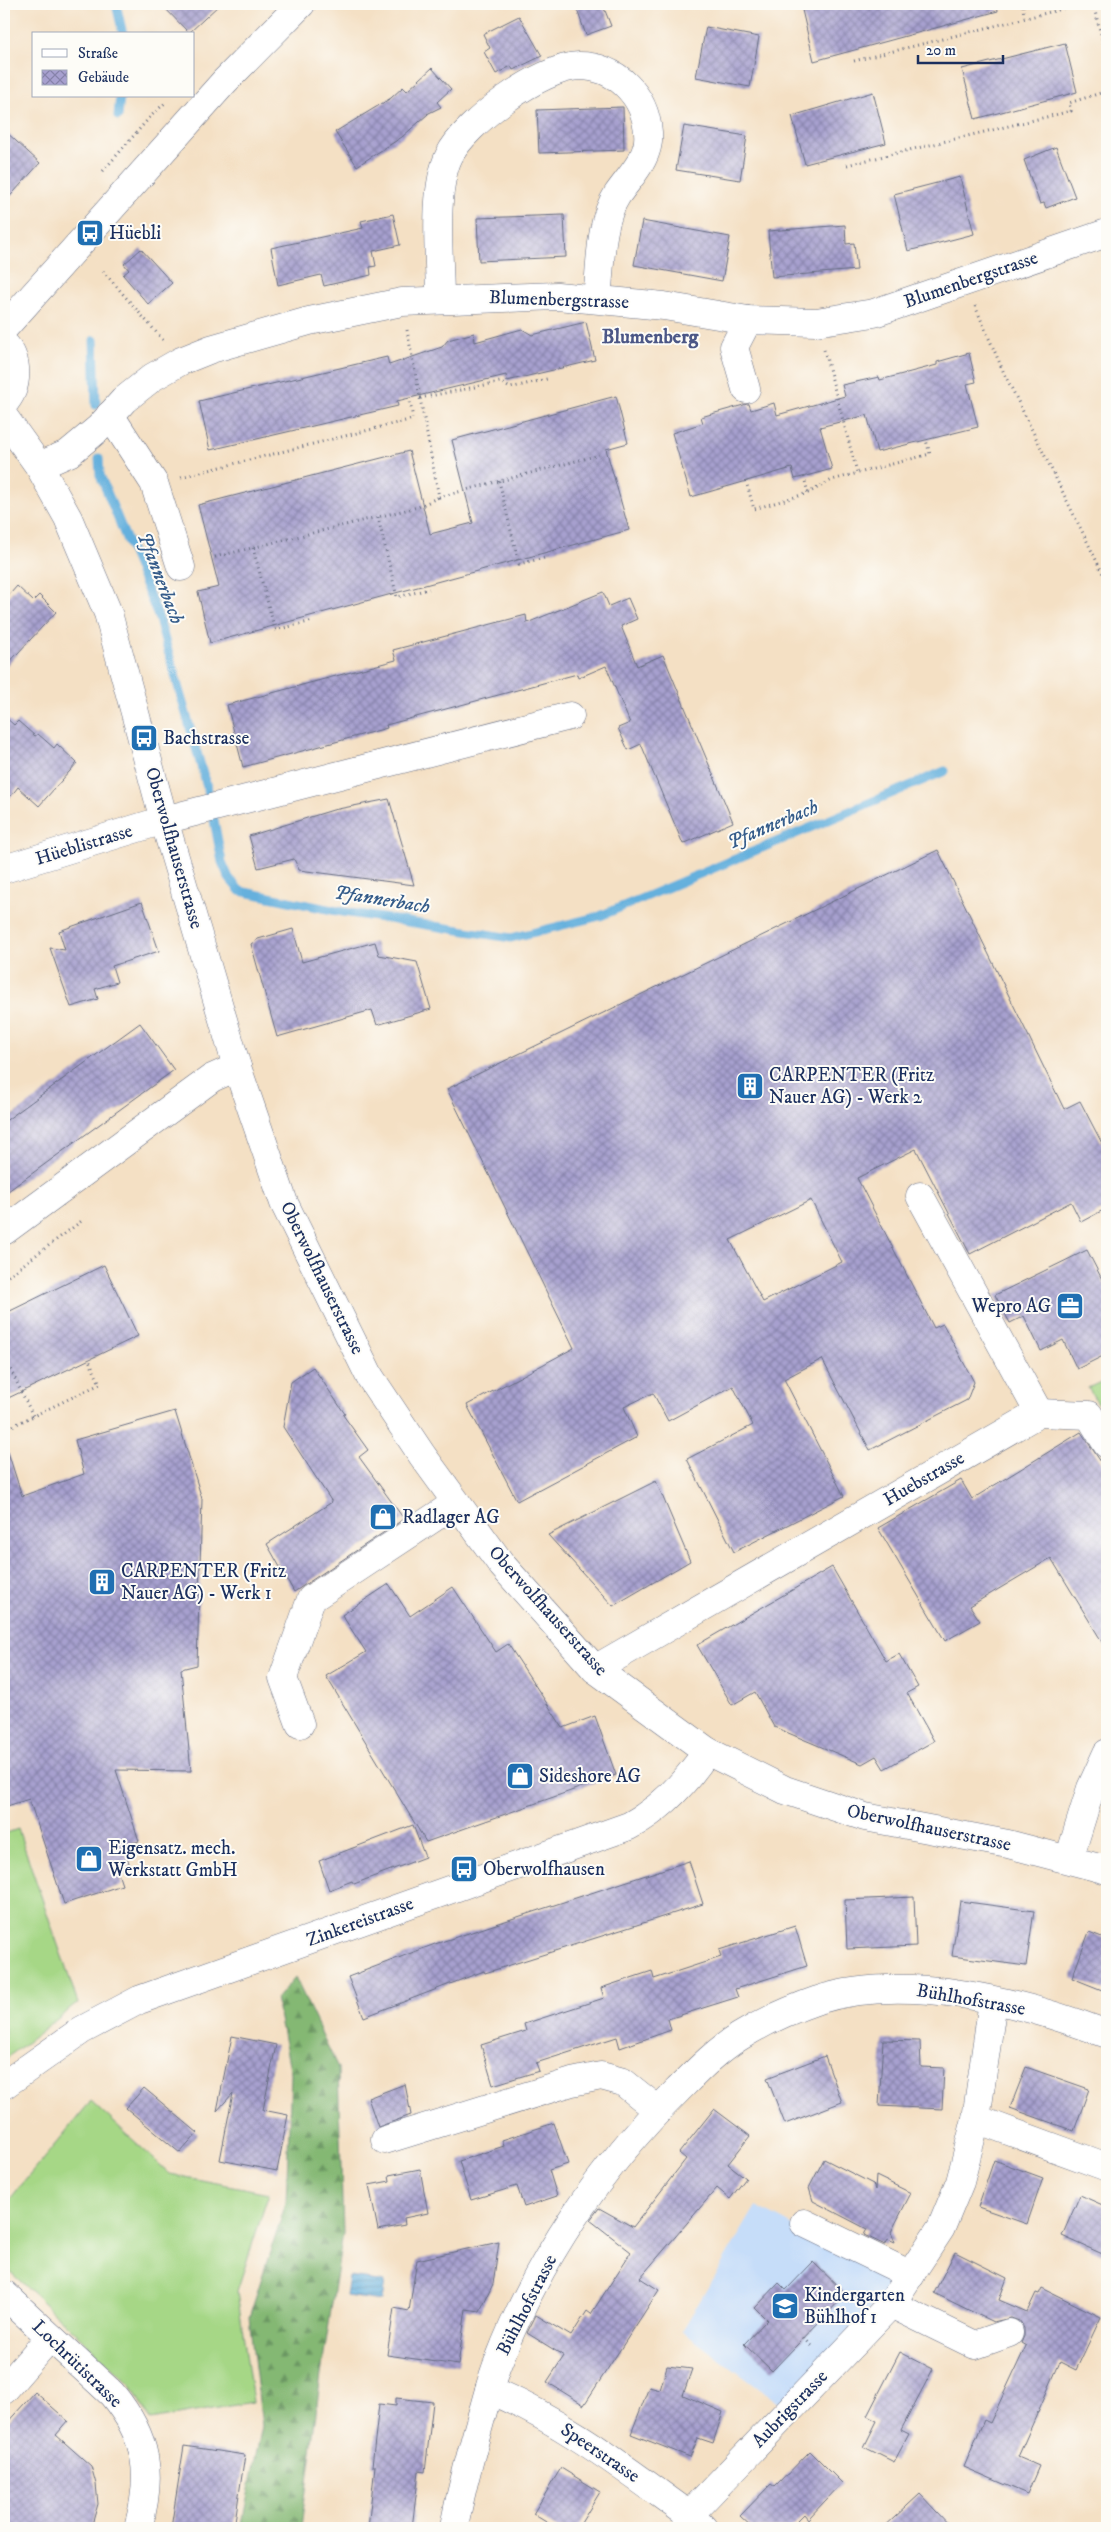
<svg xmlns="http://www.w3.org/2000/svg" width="1111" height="2532" font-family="'IM FELL DW Pica',serif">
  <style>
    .built { fill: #c6ddf9 }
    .grass { fill: #a6d786; stroke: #608372 }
    .forest { fill: url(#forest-firs); stroke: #507468 }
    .water { fill: url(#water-rules); stroke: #40709e }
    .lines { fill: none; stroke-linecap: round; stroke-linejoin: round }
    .stream { stroke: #65b0dd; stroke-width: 9 }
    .building { fill: url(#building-cross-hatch); fill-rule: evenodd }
    .minor-casing { stroke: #676d82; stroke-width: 29 }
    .major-casing { stroke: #676d82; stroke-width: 29 }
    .path { stroke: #676d82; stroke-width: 3; stroke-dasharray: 1 4; stroke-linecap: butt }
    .minor { stroke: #fff; stroke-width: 28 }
    .major { stroke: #fff; stroke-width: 28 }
    .labels { text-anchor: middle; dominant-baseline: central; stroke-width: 4; stroke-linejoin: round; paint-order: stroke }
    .poi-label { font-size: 19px; fill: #1b2f5e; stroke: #fdfcf7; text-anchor: start }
    .street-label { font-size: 19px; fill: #1b2f5e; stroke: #fdfcf7 }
    .neighbourhood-label { font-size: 20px; font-weight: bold; fill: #4c5786; stroke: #fdfcf7 }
    .water-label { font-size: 20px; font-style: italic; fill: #355c8a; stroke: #fdfcf7 }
  </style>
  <defs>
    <pattern id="forest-firs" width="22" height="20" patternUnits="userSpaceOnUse" patternTransform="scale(1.25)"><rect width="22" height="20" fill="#84b873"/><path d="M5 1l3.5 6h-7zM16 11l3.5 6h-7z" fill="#6b9662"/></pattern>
    <pattern id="water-rules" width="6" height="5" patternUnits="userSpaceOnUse" patternTransform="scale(1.25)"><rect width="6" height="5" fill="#65b0dd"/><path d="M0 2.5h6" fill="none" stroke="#5290b6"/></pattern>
    <pattern id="building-cross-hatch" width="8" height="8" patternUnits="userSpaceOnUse" patternTransform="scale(1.25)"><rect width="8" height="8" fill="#a7a0cf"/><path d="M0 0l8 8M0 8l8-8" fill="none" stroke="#8783ab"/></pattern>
  </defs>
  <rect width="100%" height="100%" fill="#fdfcf7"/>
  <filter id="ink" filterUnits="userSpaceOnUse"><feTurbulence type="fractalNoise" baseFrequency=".02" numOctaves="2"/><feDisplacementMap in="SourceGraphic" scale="10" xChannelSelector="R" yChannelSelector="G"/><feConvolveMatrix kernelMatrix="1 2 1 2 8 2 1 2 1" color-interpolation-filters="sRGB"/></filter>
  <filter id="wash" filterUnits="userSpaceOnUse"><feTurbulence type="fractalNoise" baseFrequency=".0096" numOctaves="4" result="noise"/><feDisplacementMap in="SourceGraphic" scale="20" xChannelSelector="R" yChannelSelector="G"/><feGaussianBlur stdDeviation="1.12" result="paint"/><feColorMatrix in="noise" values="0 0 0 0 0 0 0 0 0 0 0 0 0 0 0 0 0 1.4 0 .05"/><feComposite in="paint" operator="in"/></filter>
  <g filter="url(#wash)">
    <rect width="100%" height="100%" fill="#f4e0c4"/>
    <!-- built -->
    <polygon class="built" points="756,2206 897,2281 780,2404 682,2331"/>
    <!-- grass -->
    <g class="grass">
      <polygon points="1107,1379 1107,1417 1088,1388"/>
      <polygon points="18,1829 78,2003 4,2060 4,1834"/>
      <polygon points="91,2101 170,2174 269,2193 237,2291 253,2402 150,2420 130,2384 4,2266 4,2206"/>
    </g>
    <!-- forest -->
    <polygon class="forest" points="295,1977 338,2068 343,2233 321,2374 301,2528 241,2528 262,2426 249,2317 286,2203 291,2074 276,1999"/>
    <!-- water -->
    <polygon class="water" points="349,2277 385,2282 382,2301 346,2296"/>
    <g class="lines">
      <!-- stream -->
      <g class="stream">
        <polyline points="116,4 123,34"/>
        <polyline points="118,116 120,96"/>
        <polyline points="94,340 96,405"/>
        <polyline points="99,458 100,475 158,616 209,794 222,862 229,878 240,891 337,911 511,938 600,916 945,771"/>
      </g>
    </g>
    <g id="blocks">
      <!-- building -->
      <g class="building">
        <polygon points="161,4 220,4 189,33"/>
        <polygon points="575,4 604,8 611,26 586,35"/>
        <polygon points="829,4 997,4 998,11 814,61 802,10"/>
        <polygon points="519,16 542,56 513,70 511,66 496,74 484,52 490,48 483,34"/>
        <polygon points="706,27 759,37 750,87 696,77"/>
        <polygon points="1065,43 1077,92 975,119 962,69"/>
        <polygon points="432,68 451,89 437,102 441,107 427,114 428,114 402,137 357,166 335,132 391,98 403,87 407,91"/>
        <polygon points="873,92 886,143 805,164 792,116"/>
        <polygon points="623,107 624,150 539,153 537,110"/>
        <polygon points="684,126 747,136 740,180 676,170"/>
        <polygon points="4,130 40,163 4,203"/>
        <polygon points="1056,147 1075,197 1046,208 1044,203 1040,204 1024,160"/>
        <polygon points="960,177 974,234 908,251 894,194"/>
        <polygon points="393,214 400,245 373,251 376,266 370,267 371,275 324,286 321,275 278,285 271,248 363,228 361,221"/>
        <polygon points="564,215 566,257 479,261 477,218"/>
        <polygon points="642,221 730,237 722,281 634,265"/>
        <polygon points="845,225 846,244 854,243 857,270 772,277 768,231"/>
        <polygon points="141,249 172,283 148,304 123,275 129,270 124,264"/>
        <polygon points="586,322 595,360 507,381 506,375 397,401 398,406 210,450 199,401 387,357 389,365 442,347 448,340 474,333 475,342 522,329 532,335"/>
        <polygon points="969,353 976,382 967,384 978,427 877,452 867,415 820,427 832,469 795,479 792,468 691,497 672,433 703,423 701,417 747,404 749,404 751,410 774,403 777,415 845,396 842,385 879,377 880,380 937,365 937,362"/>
        <polygon points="616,396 628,443 606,449 629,530 210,643 198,592 219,587 198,505 409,451 430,534 473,523 452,440"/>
        <polygon points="17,586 33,601 39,595 56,612 4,668 4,601"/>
        <polygon points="603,592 609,606 628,598 637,619 621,626 637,666 663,655 733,822 683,844 641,744 628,750 618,728 630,723 606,666 578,678 577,674 386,725 387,728 243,767 227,705 396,660 393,650 526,615 527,623"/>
        <polygon points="4,716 14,725 18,721 35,736 38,734 54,748 57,744 77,763 39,806 18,787 4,805"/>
        <polygon points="389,799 414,885 299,870 294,859 258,868 249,836 333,810"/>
        <path d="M 938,850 L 1064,1109 L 1080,1101 L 1107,1153 L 1107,1208 L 1081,1222 L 1071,1202 L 970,1254 L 916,1149 L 857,1178 L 934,1328 L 943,1324 L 974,1382 L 967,1400 L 870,1450 L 822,1359 L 784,1379 L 844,1496 L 734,1552 L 687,1459 L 753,1425 L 733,1386 L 668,1421 L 653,1393 L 624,1407 L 637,1437 L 517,1501 L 467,1405 L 574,1348 L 447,1089 ZM 811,1200 L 842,1262 L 763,1302 L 730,1240 Z"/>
        <polygon points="142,902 159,951 112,966 117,982 95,989 98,999 71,1007 50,948 65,950 59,931"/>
        <polygon points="293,929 302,962 375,942 379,955 417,962 431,1009 377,1025 372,1010 277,1037 251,944 258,939"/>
        <polygon points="140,1023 174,1070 4,1194 4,1122"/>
        <polygon points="1087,1250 1107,1289 1107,1354 1077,1369 1063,1340 1041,1351 1024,1316 1010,1323 995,1295"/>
        <polygon points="104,1265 138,1336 4,1400 4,1314"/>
        <polygon points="313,1367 345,1414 343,1415 368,1450 359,1457 404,1519 294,1592 267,1544 332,1502 283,1427 291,1382"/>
        <polygon points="175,1411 202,1499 197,1665 181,1669 191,1771 116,1770 139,1841 123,1846 130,1866 117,1870 122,1885 64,1904 29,1799 4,1807 4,1453 8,1452 22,1496 84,1474 75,1440"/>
        <polygon points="1081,1432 1107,1471 1107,1650 1051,1558 970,1606 980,1621 945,1641 878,1528 961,1480 972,1499"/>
        <polygon points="656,1481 690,1561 613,1606 548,1535"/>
        <polygon points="832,1567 886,1661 899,1654 918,1687 907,1693 934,1741 884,1769 876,1756 862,1764 774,1727 755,1692 732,1705 697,1645"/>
        <polygon points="389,1584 410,1616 453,1587 496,1652 508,1644 563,1728 595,1716 616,1775 426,1842 326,1676 366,1652 342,1615"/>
        <polygon points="413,1825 425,1857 354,1884 352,1881 329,1890 319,1861"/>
        <polygon points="689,1861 703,1904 485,1973 484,1971 364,2017 348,1977 435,1944"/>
        <polygon points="914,1897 916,1946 847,1949 845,1900"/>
        <polygon points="960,1901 1034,1911 1026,1966 952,1956"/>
        <polygon points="795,1926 807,1966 735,1989 738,1997 668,2019 671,2030 620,2048 617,2037 536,2063 539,2071 493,2085 481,2045 526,2031 524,2024 604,1998 601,1988 652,1971 654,1979 721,1957 719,1950"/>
        <polygon points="1089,1932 1107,1939 1107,1992 1072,1978"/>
        <polygon points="232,2036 276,2045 263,2110 288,2115 277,2171 220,2160 233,2093 217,2111"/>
        <polygon points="883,2040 920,2041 921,2067 944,2068 942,2109 879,2106"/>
        <polygon points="825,2056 842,2102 785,2124 767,2078"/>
        <polygon points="1026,2067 1089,2089 1074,2131 1010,2108"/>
        <polygon points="405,2084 411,2115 378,2127 368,2098"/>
        <polygon points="144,2088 198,2133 180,2153 126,2108"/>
        <polygon points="714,2109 750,2136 728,2164 746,2178 730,2199 717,2188 640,2278 659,2290 584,2405 547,2382 564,2356 527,2333 536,2315 571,2336 587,2311 591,2314 631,2252 590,2220 599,2208 633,2227 686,2159 679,2153"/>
        <polygon points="554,2123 568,2164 549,2170 557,2196 524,2207 517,2186 471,2200 459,2161 504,2146 502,2140"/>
        <polygon points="824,2159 873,2184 875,2190 876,2176 911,2193 891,2232 895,2243 888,2240 885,2245 864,2235 867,2229 813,2201 809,2188"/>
        <polygon points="994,2160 1043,2178 1027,2224 978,2207"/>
        <polygon points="420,2169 428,2213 404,2218 405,2225 378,2230 369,2185 390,2181 389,2175"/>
        <polygon points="1080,2195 1107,2207 1107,2256 1062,2236"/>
        <polygon points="499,2242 493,2284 480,2311 466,2309 458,2365 387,2355 394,2308 409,2311 417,2260"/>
        <polygon points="955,2252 1007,2278 999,2300 1027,2312 1036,2293 1039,2294 1042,2288 1101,2317 1076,2370 1060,2362 1018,2457 1039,2466 1027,2494 964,2467 984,2420 990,2423 1026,2346 1021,2343 1024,2336 1024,2328 1019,2321 1011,2318 993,2322 934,2293"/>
        <polygon points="813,2262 846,2294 772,2371 744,2344 767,2320 755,2308 779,2283 786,2290"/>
        <polygon points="900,2352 933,2369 901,2430 909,2434 894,2462 864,2447 877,2421 867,2416"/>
        <polygon points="667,2366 692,2369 683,2395 723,2412 713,2443 698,2438 690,2457 631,2434 649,2387 660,2390"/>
        <polygon points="35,2392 68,2421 56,2435 91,2466 96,2484 98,2504 91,2528 4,2528 4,2426"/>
        <polygon points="396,2398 433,2402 425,2472 419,2471 412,2528 368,2528 375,2466 372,2466 379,2404 396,2406"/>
        <polygon points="184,2446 245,2455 234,2528 171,2528"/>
        <polygon points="810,2451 842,2483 808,2519 804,2514 790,2528 753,2528 740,2516 771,2484 775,2487"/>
        <polygon points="561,2468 600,2492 578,2528 556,2528 533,2514"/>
        <polygon points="920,2494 952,2528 883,2528 907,2506"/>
      </g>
    </g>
  </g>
  <g filter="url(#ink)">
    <use href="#blocks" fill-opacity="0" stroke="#676d82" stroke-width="1"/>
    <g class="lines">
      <!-- minor casing -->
      <g class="minor-casing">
        <g id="minor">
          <path d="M 440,299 C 440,259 432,191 449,156 C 465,123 541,67 579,66 C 617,66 645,96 648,132 C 651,157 630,176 617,195 C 599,223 601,265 597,298"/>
          <polyline points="746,389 734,347 748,320"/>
          <polyline points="110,415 154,483 181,567"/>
          <polyline points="4,417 39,466 68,518 108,613 164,820 237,1067 284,1203 370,1377 422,1455 502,1565 595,1669 707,1751 785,1790 865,1817 1008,1844 1107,1870"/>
          <polyline points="39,466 69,453 99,428 124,400 153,377 181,361 211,349 309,321 402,302 557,296 664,306 748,320 816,322 874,313 1107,233"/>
          <polyline points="4,869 164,820 570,716"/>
          <polyline points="4,1231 212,1078 237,1067"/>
          <polyline points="1039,1413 1089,1415 1107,1444"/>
          <polyline points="595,1669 1039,1413 920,1196"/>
          <polyline points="300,1724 283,1678 311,1599 456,1503"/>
          <polyline points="1069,1859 1091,1788 1107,1753"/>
          <path d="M 4,2085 L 82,2030 L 139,2000 L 629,1826 C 661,1809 687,1781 707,1751"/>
          <polyline points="976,2119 1107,2167"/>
          <polyline points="385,2140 572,2082 601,2076 623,2082 658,2110"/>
          <polyline points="804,2223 911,2275"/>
          <path d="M 4,2294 L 112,2394 C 148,2438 153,2474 138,2528"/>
          <polyline points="891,2304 975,2345 1009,2333"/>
          <polyline points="4,2390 50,2337"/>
          <path d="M 489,2390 C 563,2420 625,2469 689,2515 L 703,2528"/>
          <polyline points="689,2515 891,2304 941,2228 960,2182 976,2119 993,2001"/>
          <path d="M 454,2528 C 461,2488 472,2450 483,2411 C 488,2394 492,2376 499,2360 C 538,2259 601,2167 677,2091 C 696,2072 716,2051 739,2037 C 763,2022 792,2009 818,2000 C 907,1972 1023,2002 1107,2034"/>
        </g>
      </g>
      <!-- major casing -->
      <g class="major-casing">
        <g id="major">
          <polyline points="4,328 225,81 301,4"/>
          <path d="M 4,344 C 19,359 19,387 4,403"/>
        </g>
      </g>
      <!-- path -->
      <g class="path">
        <polyline points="1093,4 1107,57"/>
        <polyline points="1023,6 1024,18"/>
        <polyline points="854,61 1082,4"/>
        <polyline points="847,165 1071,111 1069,103 1107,91"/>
        <polyline points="103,171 150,117 166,102"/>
        <polyline points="103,271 163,340"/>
        <polyline points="975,306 1004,373 1107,582"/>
        <polyline points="407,330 439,497 599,455"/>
        <polyline points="824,350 857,472"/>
        <polyline points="420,398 500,382 510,388 547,379"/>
        <polyline points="181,477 413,419 410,402"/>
        <polyline points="804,477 808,493"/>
        <polyline points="499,481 519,564 548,557"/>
        <polyline points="746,481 754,509 808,493 832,480 930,454 926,440"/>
        <polyline points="378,517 397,597 429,589"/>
        <polyline points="253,548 275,630 313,621"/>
        <polyline points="215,557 418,507 439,497"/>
        <polyline points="4,1279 83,1220"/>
        <polyline points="4,1356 33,1416"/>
        <polyline points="4,1430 100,1384 89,1360"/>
        <polyline points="804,2338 812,2346"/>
      </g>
      <!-- minor -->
      <use href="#minor" class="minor"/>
      <!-- major -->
      <use href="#major" class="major"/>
    </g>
  </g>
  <!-- icons -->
  <defs>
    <g id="bus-square" transform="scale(1.4375)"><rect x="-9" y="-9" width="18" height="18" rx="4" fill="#1f6fb2" stroke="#fdfcf7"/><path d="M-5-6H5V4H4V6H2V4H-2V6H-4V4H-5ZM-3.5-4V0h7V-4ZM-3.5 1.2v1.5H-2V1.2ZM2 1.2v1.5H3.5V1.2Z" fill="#fff"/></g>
    <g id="building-square" transform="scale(1.4375)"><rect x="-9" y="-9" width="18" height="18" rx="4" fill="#1f6fb2" stroke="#fdfcf7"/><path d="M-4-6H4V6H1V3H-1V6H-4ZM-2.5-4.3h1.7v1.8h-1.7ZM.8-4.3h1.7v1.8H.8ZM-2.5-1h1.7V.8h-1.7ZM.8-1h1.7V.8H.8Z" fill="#fff"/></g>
    <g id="office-square" transform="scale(1.4375)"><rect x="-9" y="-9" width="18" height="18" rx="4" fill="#1f6fb2" stroke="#fdfcf7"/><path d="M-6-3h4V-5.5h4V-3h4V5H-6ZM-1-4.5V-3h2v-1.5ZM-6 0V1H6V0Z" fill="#fff"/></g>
    <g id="shop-square" transform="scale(1.4375)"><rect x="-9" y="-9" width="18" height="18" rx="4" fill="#1f6fb2" stroke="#fdfcf7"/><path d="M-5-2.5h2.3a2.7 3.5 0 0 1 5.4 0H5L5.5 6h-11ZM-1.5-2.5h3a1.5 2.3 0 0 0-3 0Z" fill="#fff"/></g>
    <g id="school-square" transform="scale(1.4375)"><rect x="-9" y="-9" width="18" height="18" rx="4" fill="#1f6fb2" stroke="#fdfcf7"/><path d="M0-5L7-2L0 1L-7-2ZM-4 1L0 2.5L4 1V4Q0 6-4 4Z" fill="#fff"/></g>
  </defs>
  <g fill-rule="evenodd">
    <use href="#bus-square" x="90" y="233"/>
    <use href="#bus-square" x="144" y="738"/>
    <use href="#building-square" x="750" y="1086"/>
    <use href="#office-square" x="1070" y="1306"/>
    <use href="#shop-square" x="383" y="1517"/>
    <use href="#building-square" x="102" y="1582"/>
    <use href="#shop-square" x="520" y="1776"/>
    <use href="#shop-square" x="89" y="1859"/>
    <use href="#bus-square" x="464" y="1869"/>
    <use href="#school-square" x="785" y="2306"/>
  </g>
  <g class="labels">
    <!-- poi labels -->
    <g class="poi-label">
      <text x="109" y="233">Hüebli</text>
      <text x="163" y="738">Bachstrasse</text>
      <text x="769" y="1075">CARPENTER (Fritz<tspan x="769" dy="22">Nauer AG) - Werk 2</tspan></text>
      <text x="1051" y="1306" text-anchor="end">Wepro AG</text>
      <text x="402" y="1517">Radlager AG</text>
      <text x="121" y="1571">CARPENTER (Fritz<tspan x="121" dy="22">Nauer AG) - Werk 1</tspan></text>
      <text x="539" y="1776">Sideshore AG</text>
      <text x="108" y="1848">Eigensatz. mech.<tspan x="108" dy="22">Werkstatt GmbH</tspan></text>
      <text x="483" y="1869">Oberwolfhausen</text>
      <text x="804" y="2295">Kindergarten<tspan x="804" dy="22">Bühlhof 1</tspan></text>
    </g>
    <!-- street labels -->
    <g class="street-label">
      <text transform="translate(971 280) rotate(-19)">Blumenbergstrasse</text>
      <text transform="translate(559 300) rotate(2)">Blumenbergstrasse</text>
      <text transform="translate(84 845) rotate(-17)">Hüeblistrasse</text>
      <text transform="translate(174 848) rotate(74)">Oberwolfhauserstrasse</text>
      <text transform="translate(322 1278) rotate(64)">Oberwolfhauserstrasse</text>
      <text transform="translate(924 1479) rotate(-30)">Huebstrasse</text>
      <text transform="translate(548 1611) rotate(48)">Oberwolfhauserstrasse</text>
      <text transform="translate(929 1828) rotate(12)">Oberwolfhauserstrasse</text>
      <text transform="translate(360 1922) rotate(-20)">Zinkereistrasse</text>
      <text transform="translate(971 2000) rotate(10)">Bühlhofstrasse</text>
      <text transform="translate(527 2305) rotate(-63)">Bühlhofstrasse</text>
      <text transform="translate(77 2364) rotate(44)">Lochrütistrasse</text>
      <text transform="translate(790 2409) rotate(-46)">Aubrigstrasse</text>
      <text transform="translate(600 2453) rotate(34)">Speerstrasse</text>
    </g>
    <!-- neighbourhood labels -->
    <g class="neighbourhood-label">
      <text x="650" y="337">Blumenberg</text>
    </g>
    <!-- water labels -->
    <g class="water-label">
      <text transform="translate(160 578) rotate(69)">Pfannerbach</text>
      <text transform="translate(773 825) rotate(-23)">Pfannerbach</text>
      <text transform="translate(382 900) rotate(9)">Pfannerbach</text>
    </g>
  </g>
  <!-- margin -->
  <rect width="1111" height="2532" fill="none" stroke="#fdfcf7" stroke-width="20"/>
  <!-- legend -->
  <rect x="32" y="32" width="162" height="65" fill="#fdfcf7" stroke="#a3aaba"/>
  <rect x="42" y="49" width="25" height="8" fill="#ffffff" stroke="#a3aaba"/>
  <text x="78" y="58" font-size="15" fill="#1b2f5e">Straße</text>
  <rect x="42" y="70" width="25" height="15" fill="url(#building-cross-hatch)" stroke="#a3aaba"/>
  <text x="78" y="82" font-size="15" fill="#1b2f5e">Gebäude</text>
  <!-- scale -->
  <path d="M918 55v8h85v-8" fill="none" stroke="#1b2f5e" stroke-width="2.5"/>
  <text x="926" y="55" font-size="15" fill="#1b2f5e" stroke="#fdfcf7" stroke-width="4" paint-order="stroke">20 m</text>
</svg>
